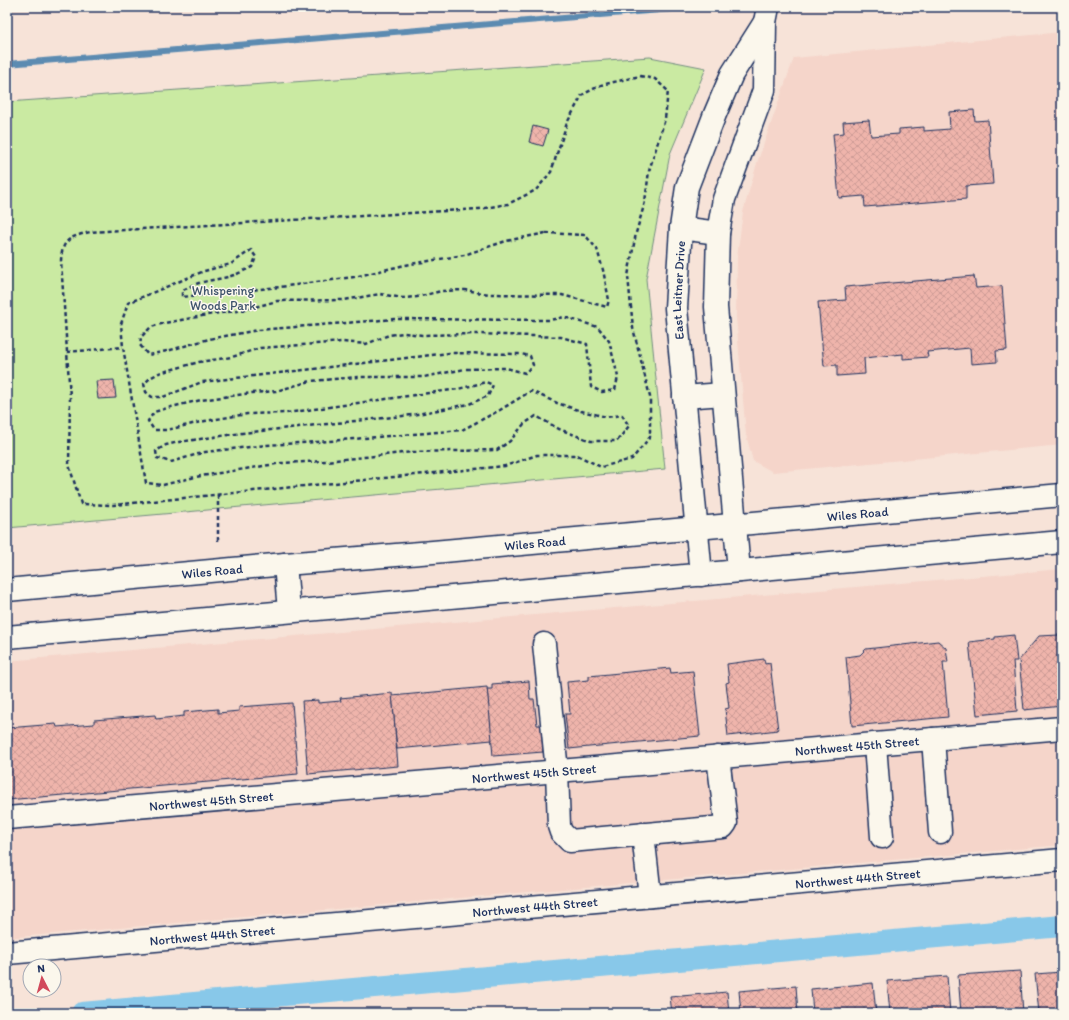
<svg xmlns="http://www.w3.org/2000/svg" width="1069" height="1020" font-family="Itim,sans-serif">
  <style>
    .built { fill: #f5d5ca }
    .park { fill: #caeaa2; stroke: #728c80 }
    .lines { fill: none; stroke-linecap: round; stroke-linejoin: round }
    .stream { stroke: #5c8bb1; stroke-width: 6 }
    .canal { stroke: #88c8e9; stroke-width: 22 }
    .building { fill: url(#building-cross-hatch); stroke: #1b2f5e }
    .minor-casing { stroke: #1b2f5e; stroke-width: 25 }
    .major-casing { stroke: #1b2f5e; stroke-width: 25 }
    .path { stroke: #1b2f5e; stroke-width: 2.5; stroke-dasharray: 4 3; stroke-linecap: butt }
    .minor { stroke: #fbf7ec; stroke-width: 22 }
    .major { stroke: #fbf7ec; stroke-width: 22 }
    .labels { text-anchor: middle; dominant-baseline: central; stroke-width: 3; stroke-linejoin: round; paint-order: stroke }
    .park-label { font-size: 13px; fill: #3e546c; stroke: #fbf7ec }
    .street-label { font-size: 13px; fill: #1b2f5e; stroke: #fbf7ec }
  </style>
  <defs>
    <pattern id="building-cross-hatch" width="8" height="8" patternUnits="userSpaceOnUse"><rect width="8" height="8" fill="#efb4ab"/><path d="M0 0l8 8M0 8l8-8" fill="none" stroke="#cc9b96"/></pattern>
  </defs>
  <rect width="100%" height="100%" fill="#f7e3d8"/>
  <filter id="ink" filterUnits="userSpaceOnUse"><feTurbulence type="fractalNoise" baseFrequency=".025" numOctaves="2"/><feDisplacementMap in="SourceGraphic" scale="8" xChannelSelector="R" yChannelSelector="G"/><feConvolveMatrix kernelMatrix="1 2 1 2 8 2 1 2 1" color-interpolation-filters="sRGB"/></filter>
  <g filter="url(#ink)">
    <!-- built -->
    <g class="built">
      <polygon points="1062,32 1062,445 773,472 753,461 746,435 736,317 737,257 743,212 757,163 794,58"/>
      <polygon points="1062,569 1062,845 7,938 7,661"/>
    </g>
    <!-- park -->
    <polygon class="park" points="650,57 706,68 670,154 646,279 665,469 7,528 7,102"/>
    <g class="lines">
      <!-- stream -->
      <polyline class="stream" points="7,64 697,7"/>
      <!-- canal -->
      <polyline class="canal" points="82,1013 1062,926"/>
    </g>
    <!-- building -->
    <g class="building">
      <polygon points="974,110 975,121 988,120 993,184 966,186 966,199 865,207 864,196 839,198 833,134 844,133 843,122 869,120 871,136 899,134 899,129 924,127 924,131 950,129 949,112"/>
      <polygon points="533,126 548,130 543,146 529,142"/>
      <polygon points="974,276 976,288 1002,286 1007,350 996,351 997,362 971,364 970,348 927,352 928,357 903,359 903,354 864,358 865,374 837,376 837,365 824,366 818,302 846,300 845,287"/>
      <polygon points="114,380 116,398 98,399 96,381"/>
      <polygon points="1014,635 1017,661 1013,661 1017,711 977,715 969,642 995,639 995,637"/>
      <polygon points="1059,635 1062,666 1062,706 1024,710 1019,660 1039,636"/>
      <polygon points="938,641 946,648 948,662 943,662 948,717 852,726 846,657 860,655 866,649"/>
      <polygon points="1062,642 1062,666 1060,643"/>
      <polygon points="764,659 765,664 770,663 778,730 728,736 725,709 729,708 726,683 729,682 727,664"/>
      <polygon points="670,668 671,673 693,671 700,736 569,749 565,714 570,714 567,682 589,680 589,676"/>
      <polygon points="529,681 530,699 534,699 537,725 541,725 543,752 493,756 487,689 492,689 492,684"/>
      <polygon points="487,687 492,740 397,749 392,696"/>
      <polygon points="392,693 398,766 308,774 302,701 318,700 318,703 341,701 340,698"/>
      <polygon points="292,703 298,774 7,800 7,728 56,724 57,727 94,724 94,720 155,715 156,719 184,716 184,712 218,709 218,713 239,711 239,707"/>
      <polygon points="1020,971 1023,1013 961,1013 958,975"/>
      <polygon points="1062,972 1062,1013 1039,1013 1035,974"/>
      <polygon points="947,976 950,1013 890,1013 887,981"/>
      <polygon points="873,983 876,1013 813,1013 811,989"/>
      <polygon points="796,986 798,1013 741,1013 739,991"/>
      <polygon points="727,992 729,1013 672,1013 670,997"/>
      <polygon points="655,1010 655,1013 617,1013"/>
    </g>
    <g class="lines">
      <!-- minor casing -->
      <g class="minor-casing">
        <g id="minor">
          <polyline points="681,228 718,233"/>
          <polyline points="684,397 723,394"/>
          <polyline points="739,571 716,307 718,233 724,199 764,90 765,22 768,7"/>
          <path id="s1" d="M 701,575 L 676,308 L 681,228 L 687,187 L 715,114 L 732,74 L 765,22"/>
          <polyline points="544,644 557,771 559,826 561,832 570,841 723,827 726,823 718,757"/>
          <polyline points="933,739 940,832"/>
          <polyline points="875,744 882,837"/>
          <path id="s2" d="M 7,818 L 1062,728"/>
          <polyline points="643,834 650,896"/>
          <path id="s3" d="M 7,953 L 1062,860"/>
        </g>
      </g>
      <!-- major casing -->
      <g class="major-casing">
        <g id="major">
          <polyline points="285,564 289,611"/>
          <path id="s4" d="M 7,590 L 285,564 L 433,552 L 1062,495"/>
          <polyline points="7,637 1062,542"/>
        </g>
      </g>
      <!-- path -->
      <g class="path">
        <path d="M 640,76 L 655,79 L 668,91 L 665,119 L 649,171 L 645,202 L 636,233 L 628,276 L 633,328 L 650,397 L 650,437 L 632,459 L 601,467 L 577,455 L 537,455 L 505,466 L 113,505 L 81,504 L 69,465 L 70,397 L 61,261 C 62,239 70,237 90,232 L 479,209 L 508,204 L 536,190 L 551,172 L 567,123 L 582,95 L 601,85 Z"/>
        <path d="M 546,233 L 585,235 L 597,249 L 603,270 L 609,300 L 607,307 L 562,295 L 489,294 L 465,290 L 441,291 L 417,297 L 403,298 L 380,294 L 344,300 L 277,301 L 244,310 L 213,314 L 165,323 L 151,327 L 141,337 L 140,345 L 148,355 L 167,351 L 209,339 L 258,330 L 395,319 L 550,320 L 564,317 L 598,327 L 609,341 L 618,377 L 615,390 L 602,392 L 591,387 L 587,344 L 561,337 L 478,334 L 422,335 L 404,333 L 389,335 L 366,344 L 342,342 L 260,348 L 232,357 L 199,362 L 159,373 L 150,378 L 144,384 L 146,392 L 152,397 L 163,397 L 202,382 L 449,353 L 521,354 L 530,356 L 533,365 L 525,373 L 506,368 L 465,369 L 424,377 L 358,377 L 311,381 L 276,391 L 252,393 L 201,400 L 171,407 L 154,412 L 148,421 L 154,430 L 167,430 L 205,421 L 247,414 L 286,413 L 458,389 L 486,382 L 493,385 L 488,396 L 469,404 L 412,415 L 242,433 L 179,442 L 166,445 L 156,451 L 157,458 L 171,462 L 205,452 L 267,445 L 317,442 L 462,430 L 500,410 L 531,391 L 557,403 L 581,411 L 607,417 L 622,415 L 629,426 L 617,441 L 591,441 L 559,429 L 536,416 L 524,424 L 510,441 L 497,450 L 413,452 L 326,461 L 282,463 L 195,477 L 163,485 L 146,483 L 123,347 L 121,324 L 128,303 L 204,271 L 231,264 L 251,250 L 256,257 L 252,267 C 247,269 242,272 237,274 C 219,281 199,279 182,291 L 182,297 L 280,287 L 354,277 L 405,265 L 464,255 L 506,241 Z"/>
        <polyline points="67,352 123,347"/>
        <polyline points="218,495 218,544"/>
      </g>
      <!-- minor -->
      <use href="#minor" class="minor"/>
      <!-- major -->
      <use href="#major" class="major"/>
    </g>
  </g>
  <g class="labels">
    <!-- park labels -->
    <g class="park-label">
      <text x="223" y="290">Whispering<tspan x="223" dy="15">Woods Park</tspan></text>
    </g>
    <!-- street labels -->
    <g class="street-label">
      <text stroke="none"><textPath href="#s1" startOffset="286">East Leitner Drive</textPath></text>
      <text stroke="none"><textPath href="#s4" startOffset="854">Wiles Road</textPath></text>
      <text stroke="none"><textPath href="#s4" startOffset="530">Wiles Road</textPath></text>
      <text stroke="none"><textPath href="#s4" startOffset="206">Wiles Road</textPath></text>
      <text stroke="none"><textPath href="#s2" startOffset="853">Northwest 45th Street</textPath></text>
      <text stroke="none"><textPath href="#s2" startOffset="529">Northwest 45th Street</textPath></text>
      <text stroke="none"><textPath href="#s2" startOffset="205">Northwest 45th Street</textPath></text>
      <text stroke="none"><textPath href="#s3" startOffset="854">Northwest 44th Street</textPath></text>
      <text stroke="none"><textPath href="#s3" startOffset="530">Northwest 44th Street</textPath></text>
      <text stroke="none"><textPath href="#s3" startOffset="206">Northwest 44th Street</textPath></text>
    </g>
  </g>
  <!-- margin -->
  <rect width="1069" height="1020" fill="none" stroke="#fbf7ec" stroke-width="24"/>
  <rect x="12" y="12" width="1045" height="996" fill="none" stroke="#1b2f5e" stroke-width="1.5" filter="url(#ink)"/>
  <!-- north arrow -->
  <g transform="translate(42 978) rotate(354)"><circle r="19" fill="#fbf7ec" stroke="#a1a7b3"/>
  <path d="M0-3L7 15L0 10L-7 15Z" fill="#d1495b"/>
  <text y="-6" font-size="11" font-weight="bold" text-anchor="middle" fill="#1b2f5e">N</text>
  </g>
</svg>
